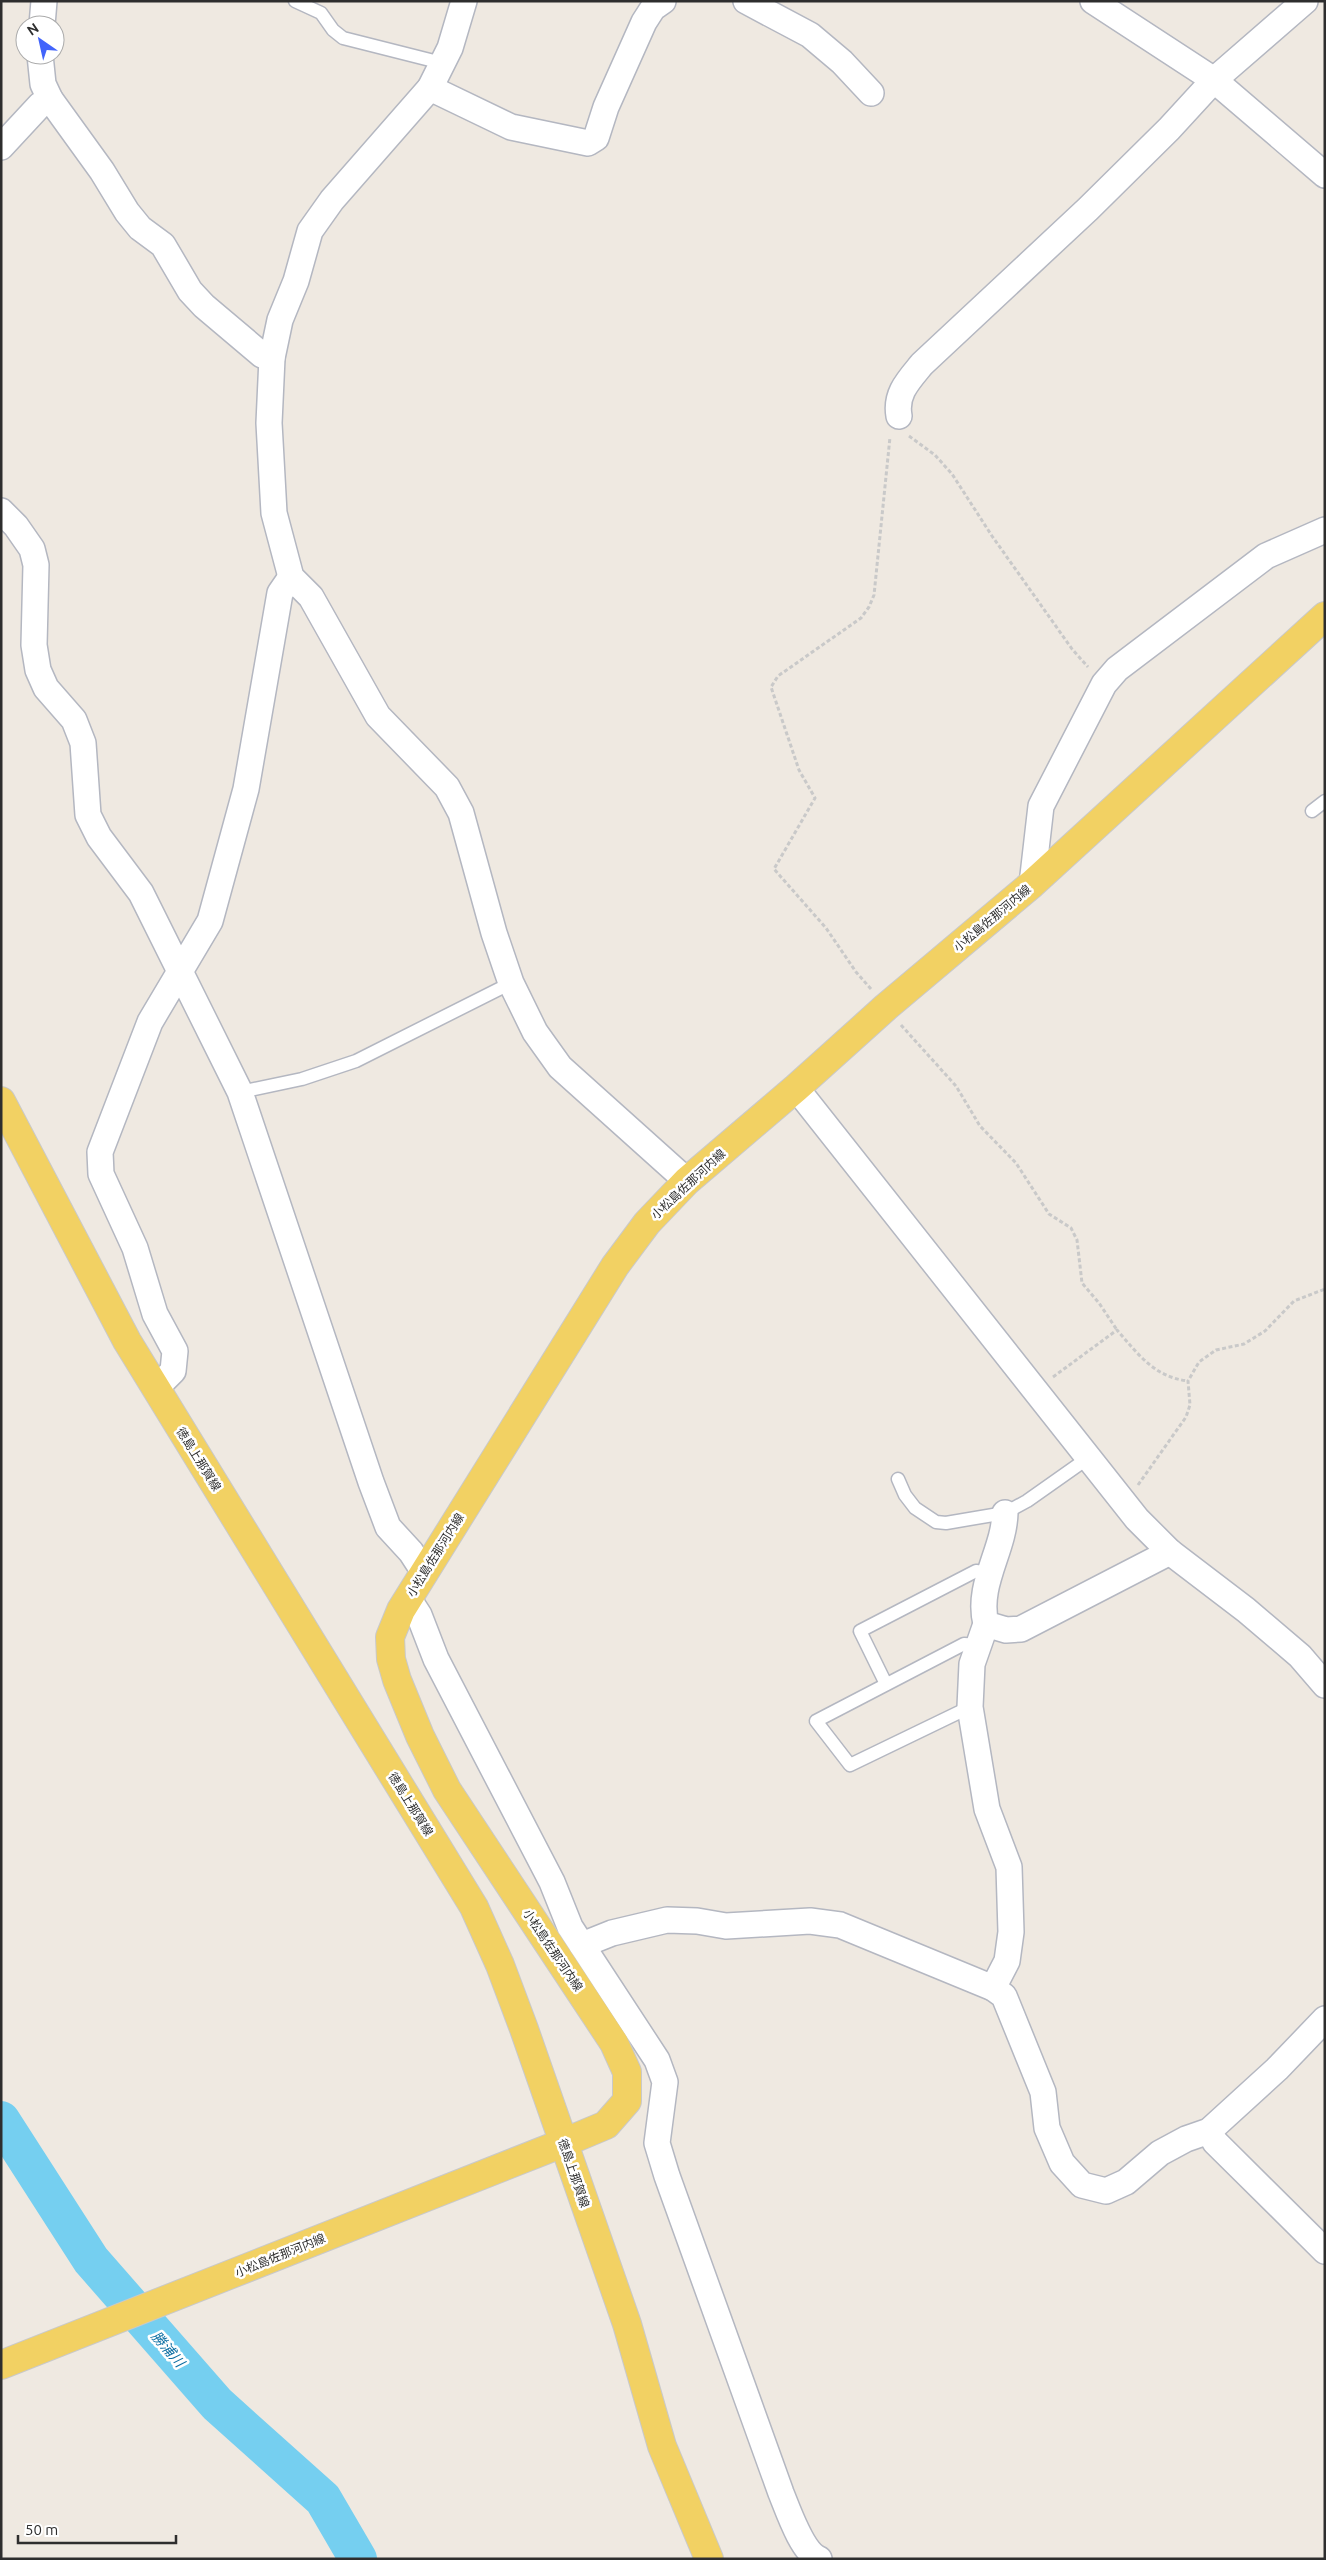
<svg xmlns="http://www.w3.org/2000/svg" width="1326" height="2560" font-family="Ubuntu,'Noto Sans JP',sans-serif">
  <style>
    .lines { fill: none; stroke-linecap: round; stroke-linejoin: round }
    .river { stroke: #75cff0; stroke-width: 38 }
    .service-casing { stroke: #b4b7c1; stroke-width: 15 }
    .minor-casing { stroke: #b4b7c1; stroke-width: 28 }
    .primary-casing { stroke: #c9c9c9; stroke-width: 30 }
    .path { stroke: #c9c9c9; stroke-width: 3; stroke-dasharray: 4 2.5; stroke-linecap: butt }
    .service { stroke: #fff; stroke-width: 12 }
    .minor { stroke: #fff; stroke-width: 25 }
    .primary { stroke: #f2d163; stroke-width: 28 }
    .labels { text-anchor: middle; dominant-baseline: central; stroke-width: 5; stroke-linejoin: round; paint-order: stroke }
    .street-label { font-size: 12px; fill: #2e2e2e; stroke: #fff }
    .water-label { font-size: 14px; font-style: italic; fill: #0d6fa3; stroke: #fff }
  </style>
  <rect width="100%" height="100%" fill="#efe9e1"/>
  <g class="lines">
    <!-- river -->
    <polyline class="river" points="1,2120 91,2260 217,2404 323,2499 358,2559"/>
    <!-- service casing -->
    <g class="service-casing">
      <g id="service">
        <polyline points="295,1 321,13 333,30 343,38 442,63"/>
        <polyline points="1312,811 1325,801"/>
        <polyline points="240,1092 302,1079 356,1061 511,983"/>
        <polyline points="898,1479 905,1495 915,1508 936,1522 946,1523 1005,1513 1027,1501 1088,1458"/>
        <polyline points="886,1684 860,1631 976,1571 989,1573"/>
        <polyline points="970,1707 850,1765 816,1721 964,1644 979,1645"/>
      </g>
    </g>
    <!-- minor casing -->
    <g class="minor-casing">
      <g id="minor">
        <polyline points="464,1 450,48 430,88 332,200 310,231 296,281 280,320 272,358 269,423 274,513 291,577 311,597 378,716 447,787 461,813 494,933 511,983 535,1032 560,1067 687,1181"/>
        <polyline points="746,1 810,35 842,62 871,93"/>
        <polyline points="1093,1 1214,80 1325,175"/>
        <polyline points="42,25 44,1"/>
        <polyline points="40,55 43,84 50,99 102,171 127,212 140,228 163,245 190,291 204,306 262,355 272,358"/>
        <polyline points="430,88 511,127 588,143 596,138 606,107 644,22 653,8 663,1"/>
        <polyline points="1,147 40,105 50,99"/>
        <path d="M 899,416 C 895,394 908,381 922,364 L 1088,209 L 1169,129 L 1214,80 L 1305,1"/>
        <polyline points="1,511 16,526 32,549 36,565 34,645 38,670 46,688 74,720 83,743 88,815 99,837 141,893 240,1092 371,1482 388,1527 411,1552 424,1572"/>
        <polyline points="1032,884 1041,806 1104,684 1117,669 1266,556 1325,530"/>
        <polyline points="796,1088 1137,1519 1170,1552 1246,1610 1300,1656 1325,1685"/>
        <polyline points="156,1388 173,1371 175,1351 155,1314 135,1248 101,1174 100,1152 150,1022 210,921 246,789 280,593 291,577"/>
        <path d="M 1005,1513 C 1004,1551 976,1585 986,1624 L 1006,1630 L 1021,1629 L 1170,1552"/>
        <path d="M 408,1598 L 419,1615 L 436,1659 L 552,1882 L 570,1927 L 657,2060 L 665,2082 L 657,2143 L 667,2176 L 781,2493 C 788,2510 802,2552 819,2559"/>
        <polyline points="986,1624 972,1664 970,1707 987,1809 1009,1867 1011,1932 1007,1961 993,1988"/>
        <polyline points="582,1945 612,1933 667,1920 697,1921 726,1926 810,1921 840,1925 993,1988 1004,1996 1043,2092 1047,2128 1062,2163 1082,2185 1106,2191 1126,2182 1160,2153 1186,2139 1209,2131 1277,2069 1325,2019"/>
        <polyline points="1209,2131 1215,2142 1325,2251"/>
      </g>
    </g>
    <!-- primary casing -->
    <g class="primary-casing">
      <g id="primary">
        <polyline points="1,1101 127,1341 474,1907 500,1965 524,2029 627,2324 662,2446 709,2559"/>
        <polyline points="1,2365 563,2143 606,2125 627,2101 627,2072 614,2043 447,1790 420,1736 397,1680 391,1659 390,1637 401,1610 615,1266 647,1223 687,1181 796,1088 886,1007 1032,884 1325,616"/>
      </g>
    </g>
    <!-- path -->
    <g class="path">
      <polyline points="909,436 935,455 952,474 992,536 1072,649 1088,667"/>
      <polyline points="871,989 856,972 826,928 774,869 815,798 799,770 771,687 778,676 861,618 869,607 874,595 890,437"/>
      <polyline points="901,1025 956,1086 980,1126 1016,1163 1049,1214 1071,1228 1077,1240 1082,1283 1099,1303 1117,1330"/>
      <path d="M 1053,1377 L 1117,1330 C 1138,1354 1154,1377 1188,1381"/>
      <polyline points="1138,1485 1186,1417 1190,1405 1188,1381 1199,1362 1216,1350 1244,1344 1265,1331 1294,1301 1325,1289"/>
    </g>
    <!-- service -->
    <use href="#service" class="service"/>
    <!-- minor -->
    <use href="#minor" class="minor"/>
    <!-- primary -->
    <use href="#primary" class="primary"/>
  </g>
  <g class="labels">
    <!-- street labels -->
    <g class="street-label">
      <text transform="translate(992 918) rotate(-40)">小松島佐那河内線</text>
      <text transform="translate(688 1184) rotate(-43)">小松島佐那河内線</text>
      <text transform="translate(199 1459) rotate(58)">徳島上那賀線</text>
      <text transform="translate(435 1555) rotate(-58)">小松島佐那河内線</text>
      <text transform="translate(411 1804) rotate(58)">徳島上那賀線</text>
      <text transform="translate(553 1950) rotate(56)">小松島佐那河内線</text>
      <text transform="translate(574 2173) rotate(71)">徳島上那賀線</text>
      <text transform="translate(280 2255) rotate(-22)">小松島佐那河内線</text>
    </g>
    <!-- water labels -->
    <g class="water-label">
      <text transform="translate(168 2349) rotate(49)">勝浦川</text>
    </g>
  </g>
  <!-- border -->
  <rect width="1326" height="2560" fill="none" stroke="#2e2e2e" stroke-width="5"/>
  <!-- north arrow -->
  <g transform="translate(40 40) rotate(326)"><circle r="24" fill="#ffffff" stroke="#ababab"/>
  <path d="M0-4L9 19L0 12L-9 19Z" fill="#4264fb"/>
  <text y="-8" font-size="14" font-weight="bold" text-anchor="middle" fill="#2e2e2e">N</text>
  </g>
  <!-- scale -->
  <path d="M18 2535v8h158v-8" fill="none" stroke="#2e2e2e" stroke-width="2.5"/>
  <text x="25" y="2535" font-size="15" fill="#2e2e2e" stroke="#ffffff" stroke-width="4" paint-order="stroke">50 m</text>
</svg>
